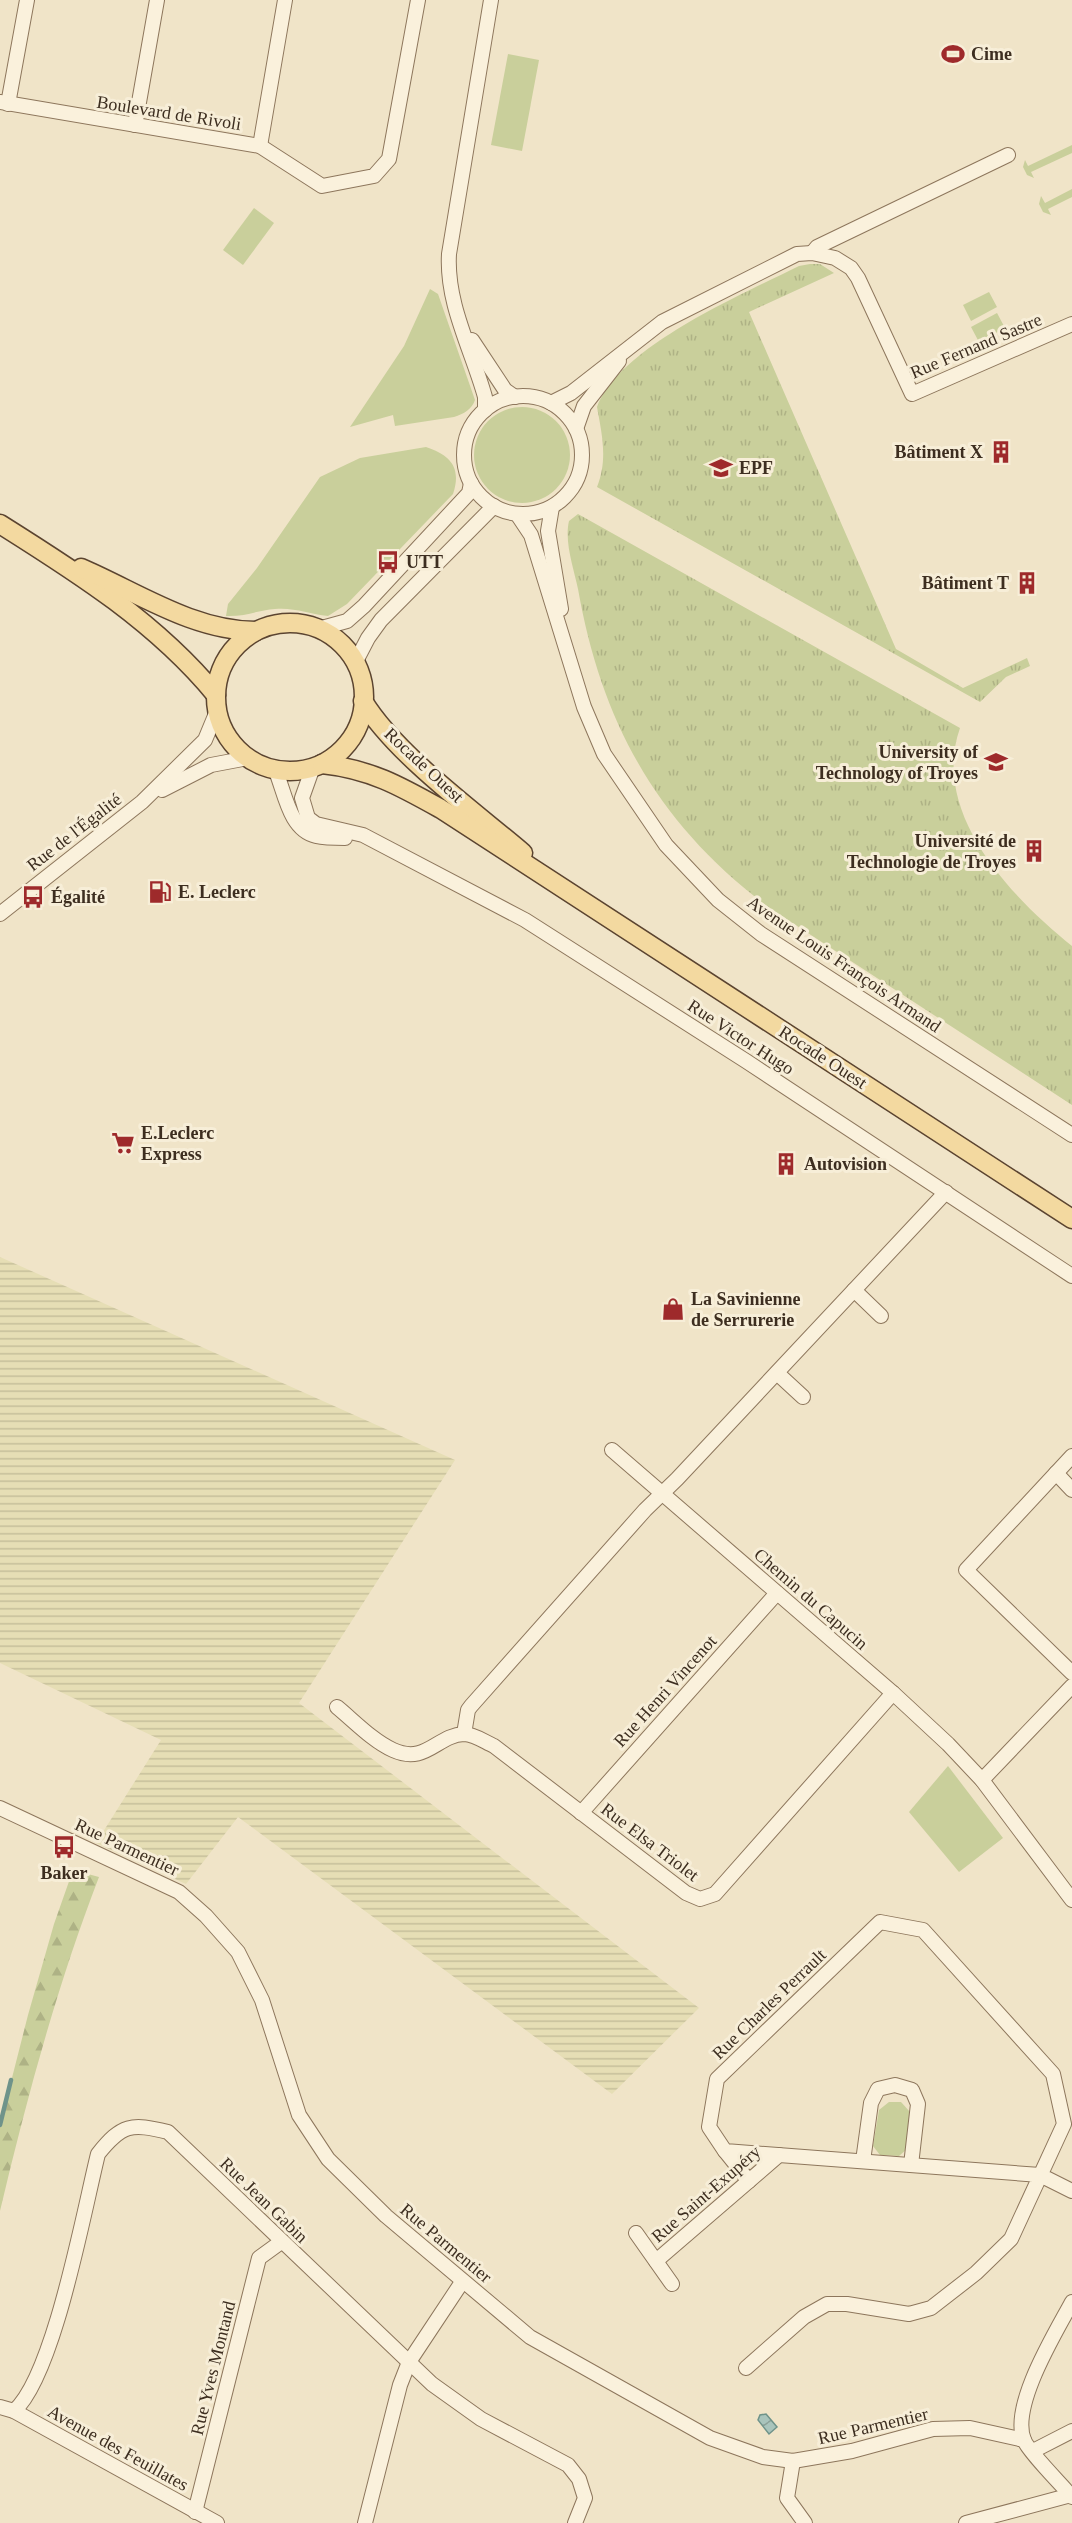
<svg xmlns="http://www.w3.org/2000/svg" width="1072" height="2523" font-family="Georgia,serif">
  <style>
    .farmland { fill: url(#farmland-rules) }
    .grass { fill: #c9cf9b }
    .forest { fill: url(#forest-firs) }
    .park { fill: url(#park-tufts) }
    .water { fill: url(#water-waves); stroke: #6f938a; stroke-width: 1.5 }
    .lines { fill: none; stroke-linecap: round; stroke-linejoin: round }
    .stream { stroke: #6f938a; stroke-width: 4.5 }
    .minor-casing { stroke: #8d765c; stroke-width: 16 }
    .major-casing { stroke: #5b4430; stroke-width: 21 }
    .minor { stroke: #faf1dc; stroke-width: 14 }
    .major { stroke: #f3d9a0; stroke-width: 18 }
    .labels { text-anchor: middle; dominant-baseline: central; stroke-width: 6; stroke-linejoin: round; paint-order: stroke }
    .poi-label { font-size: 18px; font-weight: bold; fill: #3d2e20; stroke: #f7eed8; text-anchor: start }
    .street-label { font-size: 18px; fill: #3d2e20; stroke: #f7eed8 }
  </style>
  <defs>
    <pattern id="farmland-rules" width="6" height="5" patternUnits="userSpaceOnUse" patternTransform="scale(1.5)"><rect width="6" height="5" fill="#e6deb5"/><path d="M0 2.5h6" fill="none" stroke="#c6bf9b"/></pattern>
    <pattern id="forest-firs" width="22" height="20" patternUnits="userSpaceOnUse" patternTransform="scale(1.5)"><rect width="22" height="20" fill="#c9cf9b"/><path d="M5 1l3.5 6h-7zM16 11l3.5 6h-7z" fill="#aeb285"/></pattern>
    <pattern id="park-tufts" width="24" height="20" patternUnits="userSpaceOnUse" patternTransform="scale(1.5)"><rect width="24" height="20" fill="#c9cf9b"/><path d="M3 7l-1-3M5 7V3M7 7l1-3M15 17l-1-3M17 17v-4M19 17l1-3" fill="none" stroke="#aeb285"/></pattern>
    <pattern id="water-waves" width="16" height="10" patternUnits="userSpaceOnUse" patternTransform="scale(1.5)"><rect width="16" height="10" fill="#a9c4bc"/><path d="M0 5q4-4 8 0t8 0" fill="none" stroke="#8ba098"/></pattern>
  </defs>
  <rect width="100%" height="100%" fill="#f0e4c8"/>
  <!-- farmland -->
  <polygon class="farmland" points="0,1257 455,1460 299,1703 699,2008 612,2094 238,1817 186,1884 96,1843 161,1740 0,1663"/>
  <!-- grass -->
  <g class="grass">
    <polygon points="508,54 539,60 522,151 491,145"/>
    <polygon points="1072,145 1072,153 1031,172 1034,178 1027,175 1023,167 1025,160 1028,166"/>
    <polygon points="1072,189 1072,197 1048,209 1051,215 1043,212 1039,204 1041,196 1045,203"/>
    <polygon points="254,208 274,223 243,265 223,250"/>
    <path d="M 430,289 L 438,294 L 475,400 C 472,409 464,414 454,417 L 395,426 L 393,415 L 350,427 L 404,346 Z"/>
    <polygon points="989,292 997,307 971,321 963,305"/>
    <polygon points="997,313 1005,328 979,342 971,327"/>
    <circle cx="522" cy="455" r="48"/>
    <path d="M 426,447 C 450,455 462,467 453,494 L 347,604 L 328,616 C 310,614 293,607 275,609 C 258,610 245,617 226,616 L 228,604 L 257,568 L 320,477 L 360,458 Z"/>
    <polygon points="948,1766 1003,1838 959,1872 909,1812"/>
    <polygon points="889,2102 901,2102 910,2112 908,2148 899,2156 880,2155 873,2146 879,2110"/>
  </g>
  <!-- forest -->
  <path class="forest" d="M 73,1870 L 99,1877 C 57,1986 27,2097 0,2211 L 0,2125 L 28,2015 L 54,1924 Z"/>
  <!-- park -->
  <g class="park">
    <path d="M 810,264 L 820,264 L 834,273 L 749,312 L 896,649 L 963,688 L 1027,658 L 1030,666 L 1006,677 L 980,702 L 597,487 C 608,459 602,435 597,407 C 620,346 743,294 799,266 Z"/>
    <path d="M 578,514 L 960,728 C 930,813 1011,897 1072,946 L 1072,1105 L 771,909 C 659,826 602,725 578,589 C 574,569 564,542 569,521 Z"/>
  </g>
  <!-- water -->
  <polygon class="water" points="766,2414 777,2427 769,2434 758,2420 760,2415"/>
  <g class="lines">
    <!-- stream -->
    <polyline class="stream" points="0,2125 11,2080"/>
    <!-- minor casing -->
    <g class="minor-casing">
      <g id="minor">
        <polyline points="0,102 260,146 322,186 374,176 389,159 418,0"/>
        <polyline points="8,104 27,0"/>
        <polyline points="135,125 157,0"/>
        <polyline points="260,146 285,0"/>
        <polyline points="812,253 817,247 1008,155"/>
        <polyline points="472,340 505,390 515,397"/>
        <circle cx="523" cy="455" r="59"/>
        <polyline points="551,403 571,393 662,322 797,254 812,253 835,258 851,268 858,278 912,394 1072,324"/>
        <path d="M 485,410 L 485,397 C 472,350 446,304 449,254 L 491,0"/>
        <polyline points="576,429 584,406 619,361"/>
        <polyline points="552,507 548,531 561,609"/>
        <polyline points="517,514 531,535 584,707 604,754 666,845 718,900 761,934 1072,1135"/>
        <polyline points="318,629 347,621 364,606 469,493 471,483"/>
        <polyline points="355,663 368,638 381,620 494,506"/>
        <polyline points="313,767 302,798 308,818 316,824 363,835 525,920 746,1061 1072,1276"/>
        <path d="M 275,769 C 285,792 289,830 316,836 C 325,838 336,838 345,838"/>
        <polyline points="162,790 211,765 248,758"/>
        <polyline points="0,914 142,802 205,740 217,711"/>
        <polyline points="854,1290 881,1316"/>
        <polyline points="777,1373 803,1397"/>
        <polyline points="612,1450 893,1693 948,1744 982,1780 1072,1900"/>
        <polyline points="1072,1456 966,1570 1072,1673"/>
        <polyline points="1056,1473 1072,1490"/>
        <path d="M 337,1707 C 354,1721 373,1741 393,1750 C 426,1765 437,1735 464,1734 C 474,1734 485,1742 494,1746 L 686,1893 L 700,1899 L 715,1894 L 893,1693"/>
        <polyline points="464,1734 468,1710 471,1706 645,1510 677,1479 946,1192"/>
        <polyline points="982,1780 1072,1686"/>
        <polyline points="0,1808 179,1892 206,1916 238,1952 262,2000 299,2115 328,2159 386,2216 530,2337 710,2438 763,2457 793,2461 852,2451 933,2429 970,2428 1024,2440"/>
        <polyline points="581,1813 777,1593"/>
        <polyline points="725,2151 749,2181"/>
        <polyline points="863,2161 871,2103 878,2089 895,2085 912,2090 918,2104 911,2165"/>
        <polyline points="636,2233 672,2284"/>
        <polyline points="656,2261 779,2155"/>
        <path d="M 1072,2302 C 1056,2332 1010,2406 1024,2440 C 1028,2451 1062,2485 1072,2497"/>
        <polyline points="746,2368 804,2317 827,2304 847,2304 909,2314 931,2308 976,2273 1011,2239 1064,2124 1053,2074 923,1930 880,1922 717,2079 709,2127 725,2151 1040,2175 1072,2191"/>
        <polyline points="0,2407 14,2411 217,2523"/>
        <path d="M 14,2411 C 54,2376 84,2210 98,2154 C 122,2124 131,2123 168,2132 L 432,2384 L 481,2419 L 568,2465 L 579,2479 L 585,2498 L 575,2523"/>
        <polyline points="1033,2451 1072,2431"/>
        <polyline points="793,2461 787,2498 805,2523"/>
        <polyline points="195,2512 259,2258 281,2242"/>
        <polyline points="365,2523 400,2385 409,2362 462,2282"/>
        <polyline points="966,2523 1071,2495"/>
      </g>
    </g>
    <!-- major casing -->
    <g class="major-casing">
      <g id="major">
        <path d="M 0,524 C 78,573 157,623 216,695"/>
        <path d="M 81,568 C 137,592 193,631 256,631"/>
        <circle cx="290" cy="697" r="74"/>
        <path d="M 363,701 C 395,754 475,812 523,853"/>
        <path d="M 322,764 C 370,769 400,786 441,809 L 1072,1219"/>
      </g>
    </g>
    <!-- minor -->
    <use href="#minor" class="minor"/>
    <!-- major -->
    <use href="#major" class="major"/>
  </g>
  <!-- icons -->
  <defs>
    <g id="stadium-bare" transform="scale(1.8)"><path d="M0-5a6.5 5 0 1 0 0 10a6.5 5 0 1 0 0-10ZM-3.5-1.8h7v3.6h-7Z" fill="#9e2a2b" stroke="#f7eed8" stroke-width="2.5" paint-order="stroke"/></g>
    <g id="building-bare" transform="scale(1.8)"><path d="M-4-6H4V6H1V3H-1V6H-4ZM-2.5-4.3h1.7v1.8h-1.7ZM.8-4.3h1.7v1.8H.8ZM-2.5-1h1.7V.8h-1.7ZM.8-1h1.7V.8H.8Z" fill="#9e2a2b" stroke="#f7eed8" stroke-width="2.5" paint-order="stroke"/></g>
    <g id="university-bare" transform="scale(1.8)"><path d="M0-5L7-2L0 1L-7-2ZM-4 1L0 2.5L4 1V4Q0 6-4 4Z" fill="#9e2a2b" stroke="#f7eed8" stroke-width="2.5" paint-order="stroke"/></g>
    <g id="bus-bare" transform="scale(1.8)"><path d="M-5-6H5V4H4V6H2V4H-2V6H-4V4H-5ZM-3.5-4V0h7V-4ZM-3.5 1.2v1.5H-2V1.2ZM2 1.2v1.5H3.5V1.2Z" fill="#9e2a2b" stroke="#f7eed8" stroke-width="2.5" paint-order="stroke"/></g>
    <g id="fuel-bare" transform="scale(1.8)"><path d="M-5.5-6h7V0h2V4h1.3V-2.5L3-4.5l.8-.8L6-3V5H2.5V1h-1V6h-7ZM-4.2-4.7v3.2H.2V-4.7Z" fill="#9e2a2b" stroke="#f7eed8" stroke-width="2.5" paint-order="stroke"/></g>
    <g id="supermarket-bare" transform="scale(1.8)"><path d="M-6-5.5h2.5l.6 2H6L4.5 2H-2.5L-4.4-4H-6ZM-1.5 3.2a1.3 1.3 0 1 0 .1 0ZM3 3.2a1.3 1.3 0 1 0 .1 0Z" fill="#9e2a2b" stroke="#f7eed8" stroke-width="2.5" paint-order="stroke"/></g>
    <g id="shop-bare" transform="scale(1.8)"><path d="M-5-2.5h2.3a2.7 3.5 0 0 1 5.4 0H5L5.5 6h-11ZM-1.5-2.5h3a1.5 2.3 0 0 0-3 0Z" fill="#9e2a2b" stroke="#f7eed8" stroke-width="2.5" paint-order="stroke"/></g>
  </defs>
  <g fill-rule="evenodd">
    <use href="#stadium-bare" x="953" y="54"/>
    <use href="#building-bare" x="1001" y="452"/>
    <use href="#university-bare" x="721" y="468"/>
    <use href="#bus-bare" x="388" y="562"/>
    <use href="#building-bare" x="1027" y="583"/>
    <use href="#university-bare" x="996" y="762"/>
    <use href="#building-bare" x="1034" y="851"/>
    <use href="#fuel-bare" x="160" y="892"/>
    <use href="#bus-bare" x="33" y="897"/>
    <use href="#supermarket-bare" x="123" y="1143"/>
    <use href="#building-bare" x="786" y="1164"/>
    <use href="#shop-bare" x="673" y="1309"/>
    <use href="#bus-bare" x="64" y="1847"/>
  </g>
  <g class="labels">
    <!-- poi labels -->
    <g class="poi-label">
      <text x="971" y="54">Cime</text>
      <text x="983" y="452" text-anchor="end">Bâtiment X</text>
      <text x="739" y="468">EPF</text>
      <text x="406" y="562">UTT</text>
      <text x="1009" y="583" text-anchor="end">Bâtiment T</text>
      <text x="978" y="752" text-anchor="end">University of<tspan x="978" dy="21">Technology of Troyes</tspan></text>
      <text x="1016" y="841" text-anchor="end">Université de<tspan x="1016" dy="21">Technologie de Troyes</tspan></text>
      <text x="178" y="892">E. Leclerc</text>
      <text x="51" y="897">Égalité</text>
      <text x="141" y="1133">E.Leclerc<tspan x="141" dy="21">Express</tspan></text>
      <text x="804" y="1164">Autovision</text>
      <text x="691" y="1299">La Savinienne<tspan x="691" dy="21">de Serrurerie</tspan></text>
      <text x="64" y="1873" text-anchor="middle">Baker</text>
    </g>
    <!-- street labels -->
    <g class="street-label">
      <text transform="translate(169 113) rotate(9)">Boulevard de Rivoli</text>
      <text transform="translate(976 346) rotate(-23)">Rue Fernand Sastre</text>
      <text transform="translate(424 765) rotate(43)">Rocade Ouest</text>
      <text transform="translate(74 832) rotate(-38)">Rue de l'Égalité</text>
      <text transform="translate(844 964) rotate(34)">Avenue Louis François Armand</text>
      <text transform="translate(741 1037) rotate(33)">Rue Victor Hugo</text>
      <text transform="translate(823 1057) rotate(33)">Rocade Ouest</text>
      <text transform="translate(811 1599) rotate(41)">Chemin du Capucin</text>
      <text transform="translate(665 1691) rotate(-48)">Rue Henri Vincenot</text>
      <text transform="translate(650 1842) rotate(37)">Rue Elsa Triolet</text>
      <text transform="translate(127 1847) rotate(25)">Rue Parmentier</text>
      <text transform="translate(769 2004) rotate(-44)">Rue Charles Perrault</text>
      <text transform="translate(706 2194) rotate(-41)">Rue Saint-Exupéry</text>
      <text transform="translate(264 2200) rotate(44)">Rue Jean Gabin</text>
      <text transform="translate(446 2243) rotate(40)">Rue Parmentier</text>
      <text transform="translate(213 2368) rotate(-76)">Rue Yves Montand</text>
      <text transform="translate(873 2426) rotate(-13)">Rue Parmentier</text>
      <text transform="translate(118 2448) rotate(29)">Avenue des Feuillates</text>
    </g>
  </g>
</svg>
